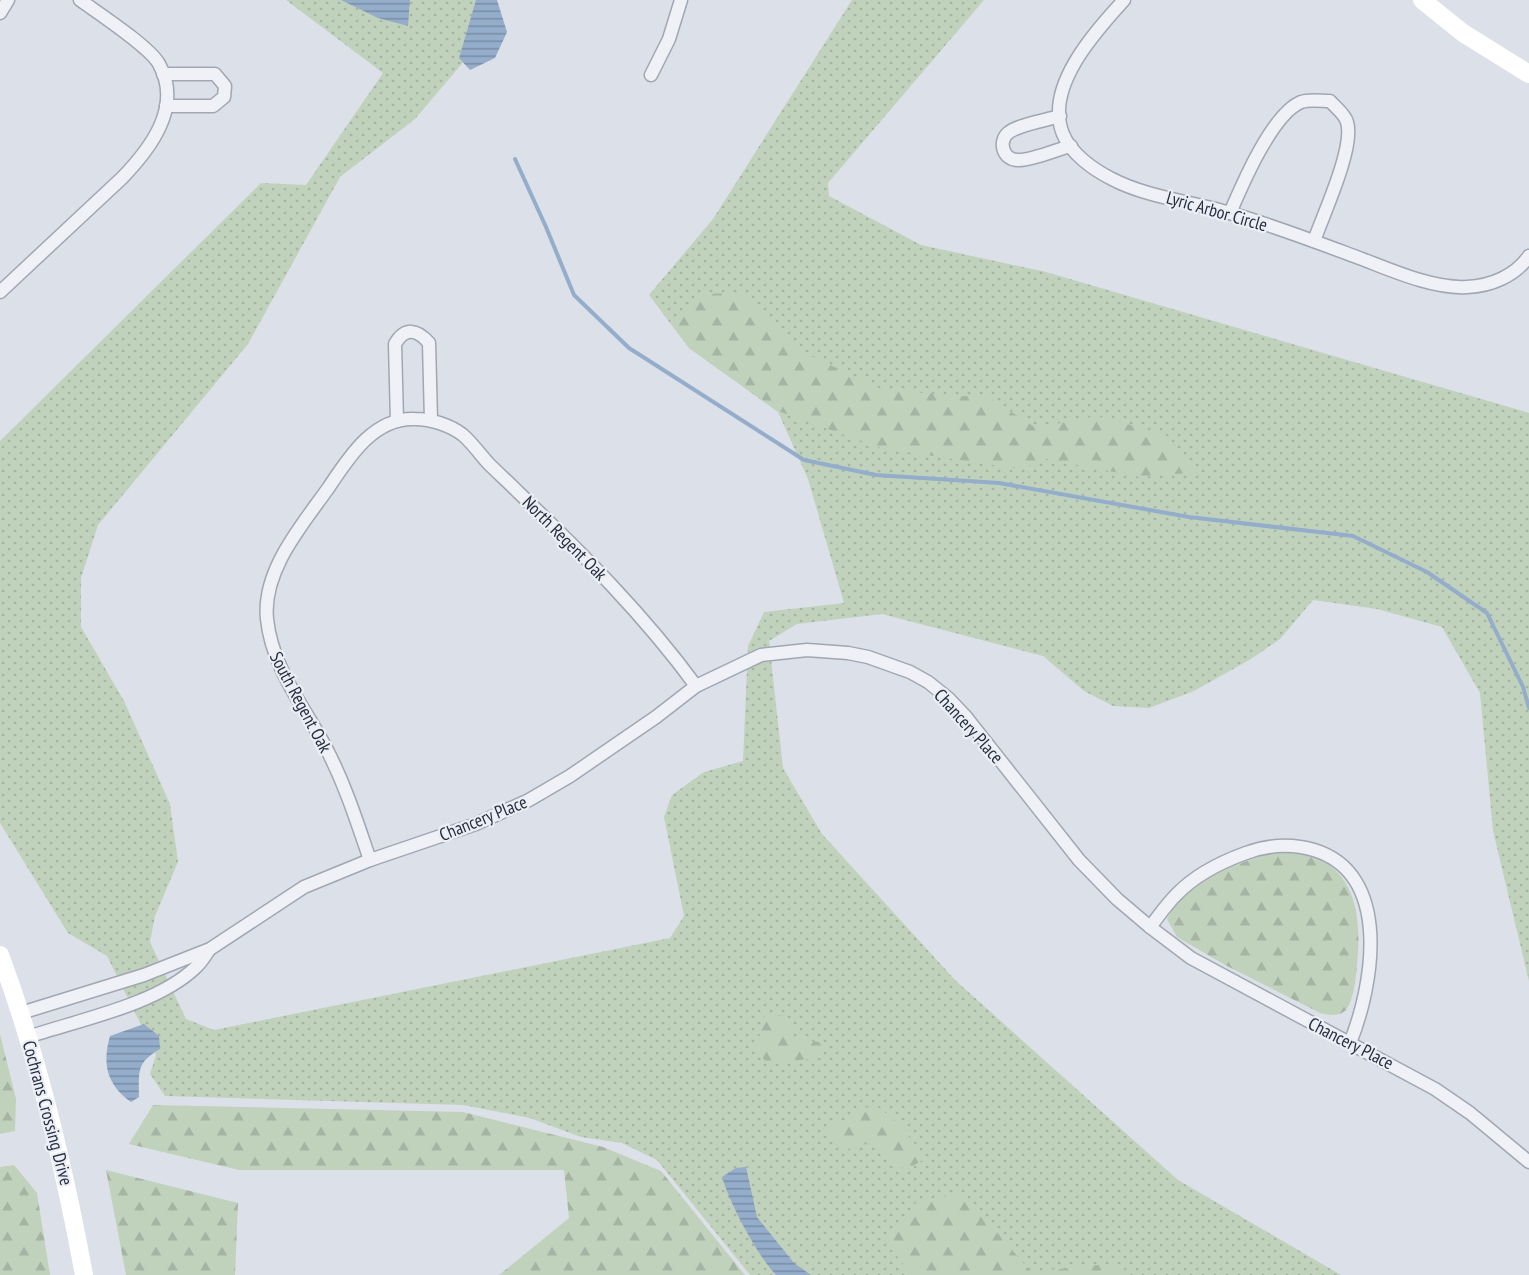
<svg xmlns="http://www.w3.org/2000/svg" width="1529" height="1275" font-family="'PT Sans Narrow',sans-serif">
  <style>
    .grass { fill: url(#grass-dots) }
    .forest { fill: url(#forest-firs) }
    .water { fill: url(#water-rules) }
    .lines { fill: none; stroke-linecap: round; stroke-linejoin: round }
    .stream { stroke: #94adcb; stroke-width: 4 }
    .street-casing { stroke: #a1a7b2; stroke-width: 15 }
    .street { stroke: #eff1f6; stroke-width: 12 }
    .secondary { stroke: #fff; stroke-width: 18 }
    .labels { text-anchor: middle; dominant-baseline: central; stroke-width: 4.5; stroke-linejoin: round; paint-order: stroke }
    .street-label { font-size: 18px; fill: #252d3f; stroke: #ebeff5 }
  </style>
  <defs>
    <pattern id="grass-dots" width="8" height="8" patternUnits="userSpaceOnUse" patternTransform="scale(1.5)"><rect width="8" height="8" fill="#c1d2bc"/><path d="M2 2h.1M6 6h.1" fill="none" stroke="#a6b5a3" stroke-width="1.8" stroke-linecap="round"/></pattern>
    <pattern id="forest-firs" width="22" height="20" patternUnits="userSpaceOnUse" patternTransform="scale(1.5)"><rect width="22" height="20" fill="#c1d2bc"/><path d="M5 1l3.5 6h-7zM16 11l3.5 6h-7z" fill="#a6b5a3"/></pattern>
    <pattern id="water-rules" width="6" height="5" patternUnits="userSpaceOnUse" patternTransform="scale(1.5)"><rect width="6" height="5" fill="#94adcb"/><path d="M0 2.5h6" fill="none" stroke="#798da6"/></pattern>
  </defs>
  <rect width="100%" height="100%" fill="#dce0e8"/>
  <!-- grass -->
  <polygon class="grass" points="286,0 489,0 477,46 415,119 340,177 248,344 98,525 81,578 81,627 124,701 170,804 178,862 155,916 150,942 186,1019 214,1030 670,938 684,916 664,817 672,795 704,772 743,761 748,646 764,612 844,603 808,479 778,412 689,348 649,295 713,219 852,0 984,0 828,183 829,196 921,245 1046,272 1529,413 1529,981 1493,831 1480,693 1442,627 1377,609 1313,600 1280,639 1251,659 1194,691 1149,708 1113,706 1084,691 1043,656 882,614 797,624 769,641 783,768 822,834 955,980 1178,1180 1341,1275 750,1275 657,1160 622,1143 581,1137 530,1118 463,1105 165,1096 150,1074 156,1055 107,956 68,933 0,823 0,441 261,183 306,185 383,73"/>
  <!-- forest -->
  <g class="forest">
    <polygon points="738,293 807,354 883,390 990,398 1036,428 1096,416 1165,434 1199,472 1140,477 1047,459 1020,469 881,448 778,411 689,348 672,325 697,294"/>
    <path d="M 1277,852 C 1291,853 1306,854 1319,859 C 1359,878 1361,926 1357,965 C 1356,978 1354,999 1346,1010 C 1339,1017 1328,1015 1320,1013 L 1227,966 L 1177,937 L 1167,919 C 1188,881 1237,862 1277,852 Z"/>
    <polygon points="765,1014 787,1016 794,1038 825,1043 820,1058 767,1063 756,1050"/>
    <polygon points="0,1034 16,1099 15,1131 0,1134"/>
    <polygon points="874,1104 897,1122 926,1158 906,1170 870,1143 841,1151 827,1129"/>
    <polygon points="153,1105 463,1112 603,1147 661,1171 745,1275 499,1275 569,1218 564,1170 239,1170 129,1144"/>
    <polygon points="14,1165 37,1193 50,1275 0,1275 0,1167"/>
    <polygon points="106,1170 238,1203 235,1275 126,1275"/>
    <polygon points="964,1194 1031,1272 1117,1263 1131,1275 912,1275 886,1242 918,1200"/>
  </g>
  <!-- water -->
  <g class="water">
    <polygon points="341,0 410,0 408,26 378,18"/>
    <polygon points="476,0 497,0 507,32 495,58 470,70 459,58"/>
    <path d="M 144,1024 L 159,1036 L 160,1049 C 136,1063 139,1071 139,1097 L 131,1102 C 107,1085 102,1064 110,1036 Z"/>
    <path d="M 746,1167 L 757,1217 L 794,1263 L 811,1275 L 776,1275 C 757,1255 730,1204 722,1177 L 736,1168 Z"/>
  </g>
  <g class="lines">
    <!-- stream -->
    <polyline class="stream" points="515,159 546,227 574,295 629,348 804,460 876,475 999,483 1189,517 1353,536 1427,572 1487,613 1523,687 1529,708"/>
    <!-- street casing -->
    <g class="street-casing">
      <g id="street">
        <path d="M 1124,0 C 1095,32 1044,87 1063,134 C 1071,154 1094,170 1112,179 C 1146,197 1193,202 1230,213 C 1275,226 1319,243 1362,259 C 1393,271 1434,289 1467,287 C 1491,286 1515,276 1529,256"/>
        <polyline points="0,13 8,0"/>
        <polyline points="163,74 215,74 225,86 224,97 213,106 166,106"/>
        <polyline points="651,75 669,39 681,0"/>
        <path d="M 1060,116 C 1047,120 1017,125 1008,133 C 998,142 1003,160 1018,160 C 1030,161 1058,149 1071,146"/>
        <path d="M 1230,213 C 1242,185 1272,114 1301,102 C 1309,99 1321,101 1330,101 C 1335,107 1345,114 1347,122 C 1355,147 1323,215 1314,241"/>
        <path d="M 0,292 L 122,178 C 150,149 183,107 159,64 C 150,47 98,13 80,0"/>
        <path d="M 397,421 L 395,344 C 405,327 417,329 429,343 L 431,420"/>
        <path d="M 370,860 C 357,822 345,784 326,748 C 304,706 272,668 267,619 C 262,570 303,524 329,487 C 349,457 374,417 415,419 C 431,419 450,425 463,435 C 472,443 480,454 488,463 C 498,473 508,482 518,492 C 582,553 644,615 696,686"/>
        <path d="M 1150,927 C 1158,917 1166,905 1176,895 C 1194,876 1221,862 1246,853 C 1268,845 1291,843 1314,850 C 1393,874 1373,986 1350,1043"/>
        <polyline points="21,1013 144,975 210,949 304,887 370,860 476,824 529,800 570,776 656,717 696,686 761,655 807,650 848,653 868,657 910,672 928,682 948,698 966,717 1079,860 1117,899 1150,927 1191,958 1435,1089 1470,1113 1529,1162"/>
        <path d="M 28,1037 C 78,1020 156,1005 195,968 C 201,963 205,956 209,950"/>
      </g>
    </g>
    <!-- street -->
    <use href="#street" class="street"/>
    <!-- secondary -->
    <g class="secondary">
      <polyline points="1422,0 1463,33 1529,74"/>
      <path d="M 0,955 C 39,1059 64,1166 84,1275"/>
    </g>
  </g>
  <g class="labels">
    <!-- street labels -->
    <g class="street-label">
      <text transform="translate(1217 211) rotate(16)">Lyric Arbor Circle</text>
      <text transform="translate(565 538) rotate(45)">North Regent Oak</text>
      <text transform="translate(301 702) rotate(62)">South Regent Oak</text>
      <text transform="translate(969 726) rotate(48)">Chancery Place</text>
      <text transform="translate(483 818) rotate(-22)">Chancery Place</text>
      <text transform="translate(1351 1043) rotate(27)">Chancery Place</text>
      <text transform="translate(48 1113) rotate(75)">Cochrans Crossing Drive</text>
    </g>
  </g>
</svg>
